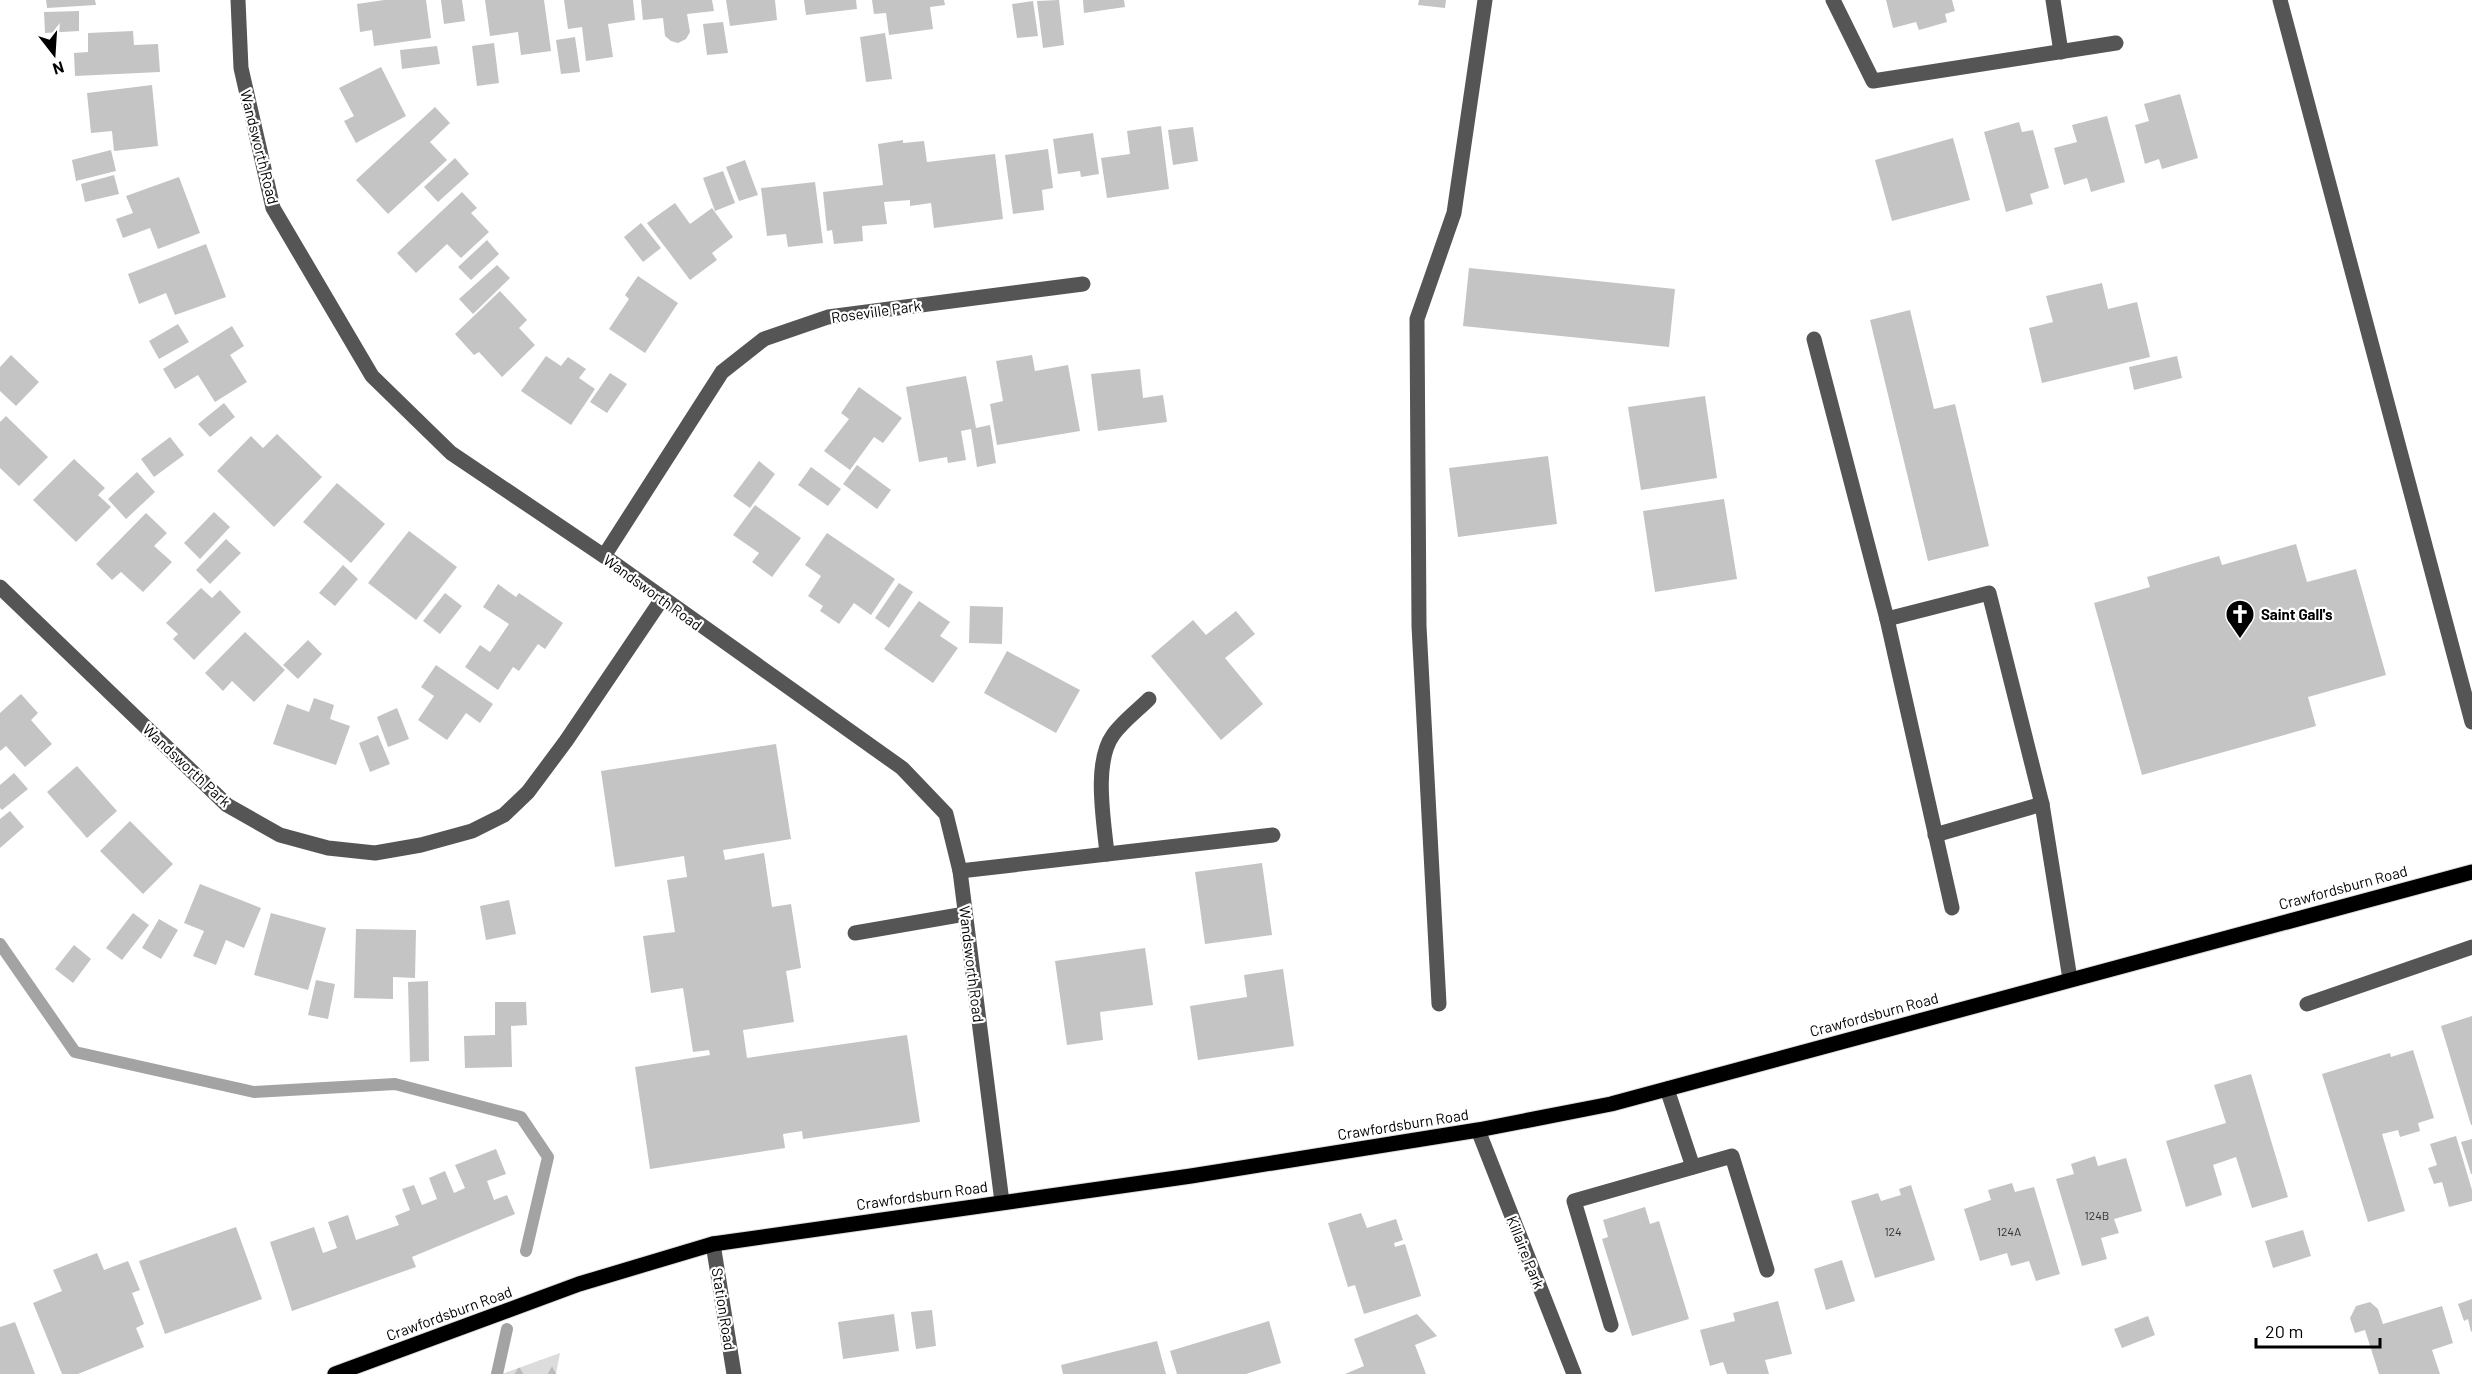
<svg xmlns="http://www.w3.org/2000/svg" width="2472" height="1374" font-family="Barlow,sans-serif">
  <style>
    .forest { fill: url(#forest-firs) }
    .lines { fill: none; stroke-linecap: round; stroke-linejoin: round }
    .stream { stroke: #a3a3a3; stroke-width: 12 }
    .building { fill: #c4c4c4 }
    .major-casing { stroke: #dbdbdb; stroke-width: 17 }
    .minor { stroke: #555; stroke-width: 15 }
    .major { stroke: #000; stroke-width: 15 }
    .labels { text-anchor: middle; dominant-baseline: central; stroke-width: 4.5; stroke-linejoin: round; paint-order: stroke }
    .number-label { font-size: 12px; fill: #313131 }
    .street-label { font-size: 15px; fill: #000; stroke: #fff }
    .poi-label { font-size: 15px; font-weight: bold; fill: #000; stroke: #fff; text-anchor: start }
  </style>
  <defs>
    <pattern id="forest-firs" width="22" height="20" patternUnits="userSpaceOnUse" patternTransform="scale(1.5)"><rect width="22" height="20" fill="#dcdcdc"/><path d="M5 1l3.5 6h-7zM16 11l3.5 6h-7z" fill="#bbb"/></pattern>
  </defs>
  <rect width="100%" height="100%" fill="#fff"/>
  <!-- forest -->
  <polygon class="forest" points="560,1353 556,1374 502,1374"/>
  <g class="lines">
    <!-- stream -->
    <g class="stream">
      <polyline points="0,944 75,1052 254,1092 395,1084 521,1117 548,1157 526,1251"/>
      <polyline points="497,1374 507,1329"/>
    </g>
  </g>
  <!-- building -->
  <g class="building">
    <polygon points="46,0 95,0 96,5 47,8"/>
    <polygon points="384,0 426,0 431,38 374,46 372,30 360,32 357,4"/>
    <polygon points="441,0 462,0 465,21 444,24"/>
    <polygon points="485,0 544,0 551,51 521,55 518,32 490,36"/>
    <polygon points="564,0 633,0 635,20 608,24 613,57 586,61 582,27 568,29"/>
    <polygon points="641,0 712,0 714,11 687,14 690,32 686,39 678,43 671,41 665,36 663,18 643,20"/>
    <polygon points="726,0 775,0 777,20 730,26"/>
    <polygon points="804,0 856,0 857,9 806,15"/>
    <polygon points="872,0 944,0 945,5 930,7 933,29 889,35 886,13 874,14"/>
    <polygon points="1059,0 1064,45 1043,48 1037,1"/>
    <polygon points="1083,0 1124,0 1125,7 1084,13"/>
    <polygon points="1419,0 1446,0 1445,8 1418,5"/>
    <polygon points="1886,0 1952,0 1955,11 1945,14 1947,22 1919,30 1916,22 1893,28"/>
    <polygon points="1033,1 1038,36 1017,38 1012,4"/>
    <polygon points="79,11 79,31 45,33 44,12"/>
    <polygon points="723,22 728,53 707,55 703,24"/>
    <polygon points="133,31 134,45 158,44 160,72 75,76 74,53 88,52 88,33"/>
    <polygon points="885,33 892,79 866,82 860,37"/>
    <polygon points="575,37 580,72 561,74 556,40"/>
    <polygon points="494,43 499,83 477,86 472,46"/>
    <polygon points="437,46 440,64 402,69 400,50"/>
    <polygon points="381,67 406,116 356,143 344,121 354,116 339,88"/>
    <polygon points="152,85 158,146 114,151 112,131 91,133 87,93"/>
    <polygon points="2180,94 2198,158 2162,169 2159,159 2145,164 2135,125 2149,121 2144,104"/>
    <polygon points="435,107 450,123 430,142 447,160 388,214 356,180"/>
    <polygon points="2107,116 2125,182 2091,192 2087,178 2064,185 2054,148 2077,142 2072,125"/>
    <polygon points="2019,122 2022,132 2033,130 2049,188 2030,194 2033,204 2006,212 1984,132"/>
    <polygon points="1161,126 1169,189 1107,198 1101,158 1130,154 1127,131"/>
    <polygon points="1193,127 1198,161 1173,165 1168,130"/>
    <polygon points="1093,133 1099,174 1081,177 1080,171 1058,174 1053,139"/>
    <polygon points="1953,138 1970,200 1892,221 1875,160"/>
    <polygon points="903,140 903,143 924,141 927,162 995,154 1003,219 934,228 931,203 910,206 910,200 884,202 887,224 862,226 863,241 834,244 832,230 827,231 823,192 883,185 878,144"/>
    <polygon points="1048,149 1053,188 1042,190 1044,210 1013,214 1005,155"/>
    <polygon points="111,150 116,171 76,181 72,160"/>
    <polygon points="455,158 469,174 438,202 424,187"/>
    <polygon points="745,160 758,195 739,201 726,167"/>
    <polygon points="723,171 735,203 715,211 703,178"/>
    <polygon points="114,175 119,194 85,202 81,184"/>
    <polygon points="179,177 200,233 158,249 150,228 123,238 116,219 133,213 126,196"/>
    <polygon points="815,182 823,243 788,247 786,234 767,236 761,188"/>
    <polygon points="462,192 477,208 471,213 489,232 461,258 447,244 416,273 397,253"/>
    <polygon points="675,203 690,224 712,208 733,237 712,253 717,260 690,280 647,223"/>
    <polygon points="641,223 661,248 643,262 624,237"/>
    <polygon points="487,240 499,254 471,280 458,267"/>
    <polygon points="206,244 226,297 175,315 166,293 139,304 128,274"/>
    <polygon points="497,265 510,278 473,314 459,299"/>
    <polygon points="1469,268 1675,289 1669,347 1463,326"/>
    <polygon points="638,276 678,303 645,353 609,329 629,299 625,295"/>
    <polygon points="2102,283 2108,309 2137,302 2150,357 2042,383 2029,328 2053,322 2046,296"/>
    <polygon points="500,291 527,320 519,328 535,345 502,377 479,352 474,355 455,334"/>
    <polygon points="1910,310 1934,409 1955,404 1989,546 1928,561 1870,320"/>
    <polygon points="178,324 189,342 159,359 149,341"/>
    <polygon points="232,326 244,346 230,355 247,382 215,402 198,375 175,389 163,369"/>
    <polygon points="11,355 39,382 16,406 0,391 0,367"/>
    <polygon points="1032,355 1035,371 1068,365 1080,431 997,445 990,404 1003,401 996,361"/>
    <polygon points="546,356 561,366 568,357 586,369 579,378 595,389 571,425 521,391"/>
    <polygon points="2177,356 2182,378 2134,390 2129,367"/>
    <polygon points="1140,369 1143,398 1163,395 1167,422 1098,431 1091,374"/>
    <polygon points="610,373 627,384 607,413 590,402"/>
    <polygon points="966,376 976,428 990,425 996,463 977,467 971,429 961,431 966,460 948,463 947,457 919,462 906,387"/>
    <polygon points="859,387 902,418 883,443 874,437 850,470 824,451 849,419 841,413"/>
    <polygon points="1705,396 1717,478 1641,490 1628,407"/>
    <polygon points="224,403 235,417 210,437 198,424"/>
    <polygon points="6,416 48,457 19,486 0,468 0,422"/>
    <polygon points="277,434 322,477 274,527 217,471 251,436 263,448"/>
    <polygon points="170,437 184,455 154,477 141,459"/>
    <polygon points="1548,456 1557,524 1458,537 1449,468"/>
    <polygon points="74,459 105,488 98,495 111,507 76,542 33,500"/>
    <polygon points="759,461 775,474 750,508 733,496"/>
    <polygon points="857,465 891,490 877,509 843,484"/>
    <polygon points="811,467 841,489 828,506 798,485"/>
    <polygon points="137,472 155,492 126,519 108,499"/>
    <polygon points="337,483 385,524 351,563 303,522"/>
    <polygon points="1724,499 1737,579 1655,592 1643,511"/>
    <polygon points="755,505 801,538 772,577 752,562 759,553 733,535"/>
    <polygon points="214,512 230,527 200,559 184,543"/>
    <polygon points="146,513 167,533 154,546 172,562 143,592 121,572 112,580 96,564"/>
    <polygon points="409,531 457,567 416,620 368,583"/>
    <polygon points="827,533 895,579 871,615 854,603 839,624 820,611 823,606 808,596 821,576 805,565"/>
    <polygon points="226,539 241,553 210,584 196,570"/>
    <polygon points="2296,544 2307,582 2356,569 2386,675 2308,697 2316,726 2142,775 2094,603 2150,587 2147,577 2219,556 2222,565"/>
    <polygon points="343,565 358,579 335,606 319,593"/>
    <polygon points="899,583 913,592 889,628 875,618"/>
    <polygon points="498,584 516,597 519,593 563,623 545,649 538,644 519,671 513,667 498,690 465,667 480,645 490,652 509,624 483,607"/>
    <polygon points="201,588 212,598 220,590 241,612 194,660 173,639 178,634 166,623"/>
    <polygon points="445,593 462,606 440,634 423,621"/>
    <polygon points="919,601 950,622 940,636 958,648 933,683 884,649"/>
    <polygon points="970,606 1003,607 1002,644 969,643"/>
    <polygon points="1236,611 1255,634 1225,658 1263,704 1221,740 1151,656 1193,620 1206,635"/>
    <polygon points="245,632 285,670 254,702 232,681 223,691 205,673"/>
    <polygon points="308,640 322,654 298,679 283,665"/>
    <polygon points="1007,651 1080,690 1056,733 984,693"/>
    <polygon points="436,665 493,704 480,723 466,713 447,740 418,720 434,696 421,687"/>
    <polygon points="21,694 38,713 31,720 52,744 25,767 6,746 0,751 0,713"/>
    <polygon points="314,698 334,705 330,719 350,726 336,765 273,744 287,704 309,712"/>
    <polygon points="397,708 409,739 388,747 377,717"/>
    <polygon points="378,735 390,764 370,772 359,743"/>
    <polygon points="776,744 791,839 723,850 725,860 764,853 772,907 791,904 801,968 786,971 794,1022 743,1030 747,1058 907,1035 920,1122 803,1139 802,1131 783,1134 785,1148 650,1169 635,1067 710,1055 709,1050 693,1052 683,988 651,993 643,936 675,932 667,880 687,877 684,856 615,867 601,771"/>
    <polygon points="77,766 117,811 87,838 47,792"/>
    <polygon points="14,773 28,789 2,810 0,808 0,785"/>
    <polygon points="10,811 24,827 0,848 0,819"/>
    <polygon points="130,821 173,864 143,894 100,851"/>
    <polygon points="1262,863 1272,935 1205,944 1195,872"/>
    <polygon points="200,884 261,908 244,948 226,940 216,965 193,956 204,931 184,923"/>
    <polygon points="509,900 516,934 486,940 480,906"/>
    <polygon points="133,913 149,925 122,960 106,948"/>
    <polygon points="271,913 326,928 308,990 254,975"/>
    <polygon points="159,919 178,930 161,959 142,948"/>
    <polygon points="356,929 416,930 415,978 393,977 393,999 354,998"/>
    <polygon points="74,945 91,959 73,983 55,969"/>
    <polygon points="1145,948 1153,1005 1100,1012 1103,1040 1067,1045 1055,961"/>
    <polygon points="1283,969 1294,1046 1198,1060 1190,1006 1247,997 1244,975"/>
    <polygon points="316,980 335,984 328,1019 308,1015"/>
    <polygon points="428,981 429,1061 410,1062 408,982"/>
    <polygon points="495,1002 526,1002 527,1025 511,1026 512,1067 465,1068 464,1036 495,1035"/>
    <polygon points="2472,1016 2472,1125 2471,1125 2441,1026"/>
    <polygon points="2413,1050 2434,1118 2418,1123 2420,1131 2400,1137 2398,1130 2382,1134 2405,1211 2368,1222 2322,1074 2390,1053 2391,1057"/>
    <polygon points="2251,1074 2288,1197 2252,1208 2236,1157 2213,1165 2222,1195 2186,1207 2166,1141 2226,1123 2214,1085"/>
    <polygon points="2456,1136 2472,1190 2472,1201 2449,1207 2442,1182 2434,1184 2428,1168 2437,1165 2430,1144"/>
    <polygon points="2472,1139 2472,1174 2471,1174 2461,1142"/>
    <polygon points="496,1149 506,1174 487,1181 494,1200 507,1195 515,1214 412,1257 416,1267 292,1311 270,1242 314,1227 323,1253 337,1248 328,1222 348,1215 356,1240 399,1225 395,1216 410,1210 402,1189 414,1185 422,1205 437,1199 429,1178 445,1171 454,1193 465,1188 455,1165"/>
    <polygon points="2095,1156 2098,1166 2126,1158 2142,1211 2114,1219 2119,1233 2101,1238 2107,1259 2082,1266 2056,1179 2074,1174 2071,1164"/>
    <polygon points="2012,1183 2015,1192 2034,1187 2060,1274 2036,1281 2029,1261 2011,1266 2007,1253 1980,1261 1964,1209 1991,1200 1988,1190"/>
    <polygon points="1911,1185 1935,1260 1875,1278 1851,1201 1878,1193 1881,1201 1901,1195 1899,1189"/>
    <polygon points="1645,1207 1650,1224 1659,1221 1689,1319 1632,1336 1602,1239 1608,1237 1603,1220"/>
    <polygon points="1361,1213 1367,1228 1396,1219 1403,1240 1394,1243 1395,1247 1405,1244 1421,1296 1364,1314 1355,1285 1348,1287 1328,1223"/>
    <polygon points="236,1227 262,1299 165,1334 139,1261"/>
    <polygon points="2303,1230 2311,1256 2273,1268 2265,1241"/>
    <polygon points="97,1253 104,1270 128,1261 140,1290 132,1293 144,1324 136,1328 144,1347 78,1374 62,1374 33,1303 62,1291 53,1270"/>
    <polygon points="1842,1260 1855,1301 1826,1310 1814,1269"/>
    <polygon points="2472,1299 2472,1331 2471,1332 2468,1319 2464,1321 2458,1304"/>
    <polygon points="1778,1301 1792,1354 1765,1360 1769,1374 1727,1374 1723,1362 1710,1366 1700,1330 1735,1321 1733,1313"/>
    <polygon points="2370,1302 2378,1309 2383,1324 2442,1306 2453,1343 2432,1350 2440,1374 2379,1374 2365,1330 2355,1333 2350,1318 2356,1306"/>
    <polygon points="932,1310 936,1346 916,1349 911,1312"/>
    <polygon points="894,1314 899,1351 843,1359 838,1322"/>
    <polygon points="1417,1314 1437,1336 1415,1345 1426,1374 1345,1374 1364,1366 1354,1339"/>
    <polygon points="2148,1316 2155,1335 2122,1348 2114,1329"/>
    <polygon points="1269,1321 1281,1363 1246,1374 1177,1374 1170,1351"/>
    <polygon points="15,1322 35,1374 0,1374 0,1327"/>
    <polygon points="1157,1341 1166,1374 1063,1374 1061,1365"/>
  </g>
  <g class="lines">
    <!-- major casing -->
    <g class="major-casing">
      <polyline id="major" points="335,1374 579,1284 713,1244 1191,1176 1478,1130 1611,1104 2472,872"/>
    </g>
    <!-- minor -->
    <g class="minor">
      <polyline points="238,0 241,68 273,208 372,376 451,453 604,556 902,768 946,814 960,871 1002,1202"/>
      <polyline points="1833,0 1873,81 2116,43"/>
      <polyline points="2053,0 2061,52"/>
      <polyline points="2280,0 2472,722"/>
      <polyline points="1814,339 1887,619 1989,593 2042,804 2070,979"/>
      <polyline points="604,556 722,372 764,339 828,317 1083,284"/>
      <polyline points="0,587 227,805 280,835 328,848 375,853 421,845 472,831 504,815 528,792 566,741 662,599"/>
      <polyline points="1887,619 1952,908"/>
      <polyline points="1935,835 2042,804"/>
      <path d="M 1107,854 C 1104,821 1093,763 1113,735 C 1122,722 1138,710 1149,699"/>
      <polyline points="960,871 1273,835"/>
      <polyline points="855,933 965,914"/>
      <polyline points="1439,1004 1419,626 1417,319 1454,213 1485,0"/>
      <polyline points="2307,1004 2472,947"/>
      <polyline points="1667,1089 1693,1167"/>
      <polyline points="1478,1130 1574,1374"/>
      <polyline points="713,1244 734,1374"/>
      <polyline points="1611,1325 1574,1201 1732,1156 1767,1270"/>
    </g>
    <!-- major -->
    <use href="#major" class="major"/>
  </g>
  <!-- icons -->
  <defs>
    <g id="church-pin" transform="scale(1.5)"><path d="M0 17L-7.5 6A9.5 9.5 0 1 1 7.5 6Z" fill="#000" stroke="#fff"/><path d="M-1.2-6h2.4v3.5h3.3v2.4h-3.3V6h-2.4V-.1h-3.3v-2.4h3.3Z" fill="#fff"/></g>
  </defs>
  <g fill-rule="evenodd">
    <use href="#church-pin" x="2240" y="614"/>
  </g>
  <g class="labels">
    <!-- number labels -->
    <g class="number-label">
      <text x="2097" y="1215">124B</text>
      <text x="1893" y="1231">124</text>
      <text x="2009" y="1231">124A</text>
    </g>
    <!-- street labels -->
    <g class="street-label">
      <text transform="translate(260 147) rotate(76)">Wandsworth Road</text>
      <text transform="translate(876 311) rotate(-8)">Roseville Park</text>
      <text transform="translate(653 592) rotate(36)">Wandsworth Road</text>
      <text transform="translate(187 765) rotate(43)">Wandsworth Park</text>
      <text transform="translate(2343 887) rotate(-15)">Crawfordsburn Road</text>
      <text transform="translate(972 964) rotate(83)">Wandsworth Road</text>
      <text transform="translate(1874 1014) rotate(-15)">Crawfordsburn Road</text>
      <text transform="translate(1403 1124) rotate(-9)">Crawfordsburn Road</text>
      <text transform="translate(922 1195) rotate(-8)">Crawfordsburn Road</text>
      <text transform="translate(1526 1252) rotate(68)">Killaire Park</text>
      <text transform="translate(724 1309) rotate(81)">Station Road</text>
      <text transform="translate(449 1313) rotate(-20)">Crawfordsburn Road</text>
    </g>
    <!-- poi labels -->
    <g class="poi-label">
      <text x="2261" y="614">Saint Gall's</text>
    </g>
  </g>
  <!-- north arrow -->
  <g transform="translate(54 54) rotate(163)" stroke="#ffffff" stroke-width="4.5" paint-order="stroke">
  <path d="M0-4.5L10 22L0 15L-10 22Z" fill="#000000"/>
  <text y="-9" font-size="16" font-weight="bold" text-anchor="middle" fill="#000000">N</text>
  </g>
  <!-- scale -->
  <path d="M2256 1338v9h124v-9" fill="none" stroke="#000000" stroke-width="3"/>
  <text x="2265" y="1338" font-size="18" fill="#000000" stroke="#ffffff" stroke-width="4.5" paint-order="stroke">20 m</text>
</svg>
